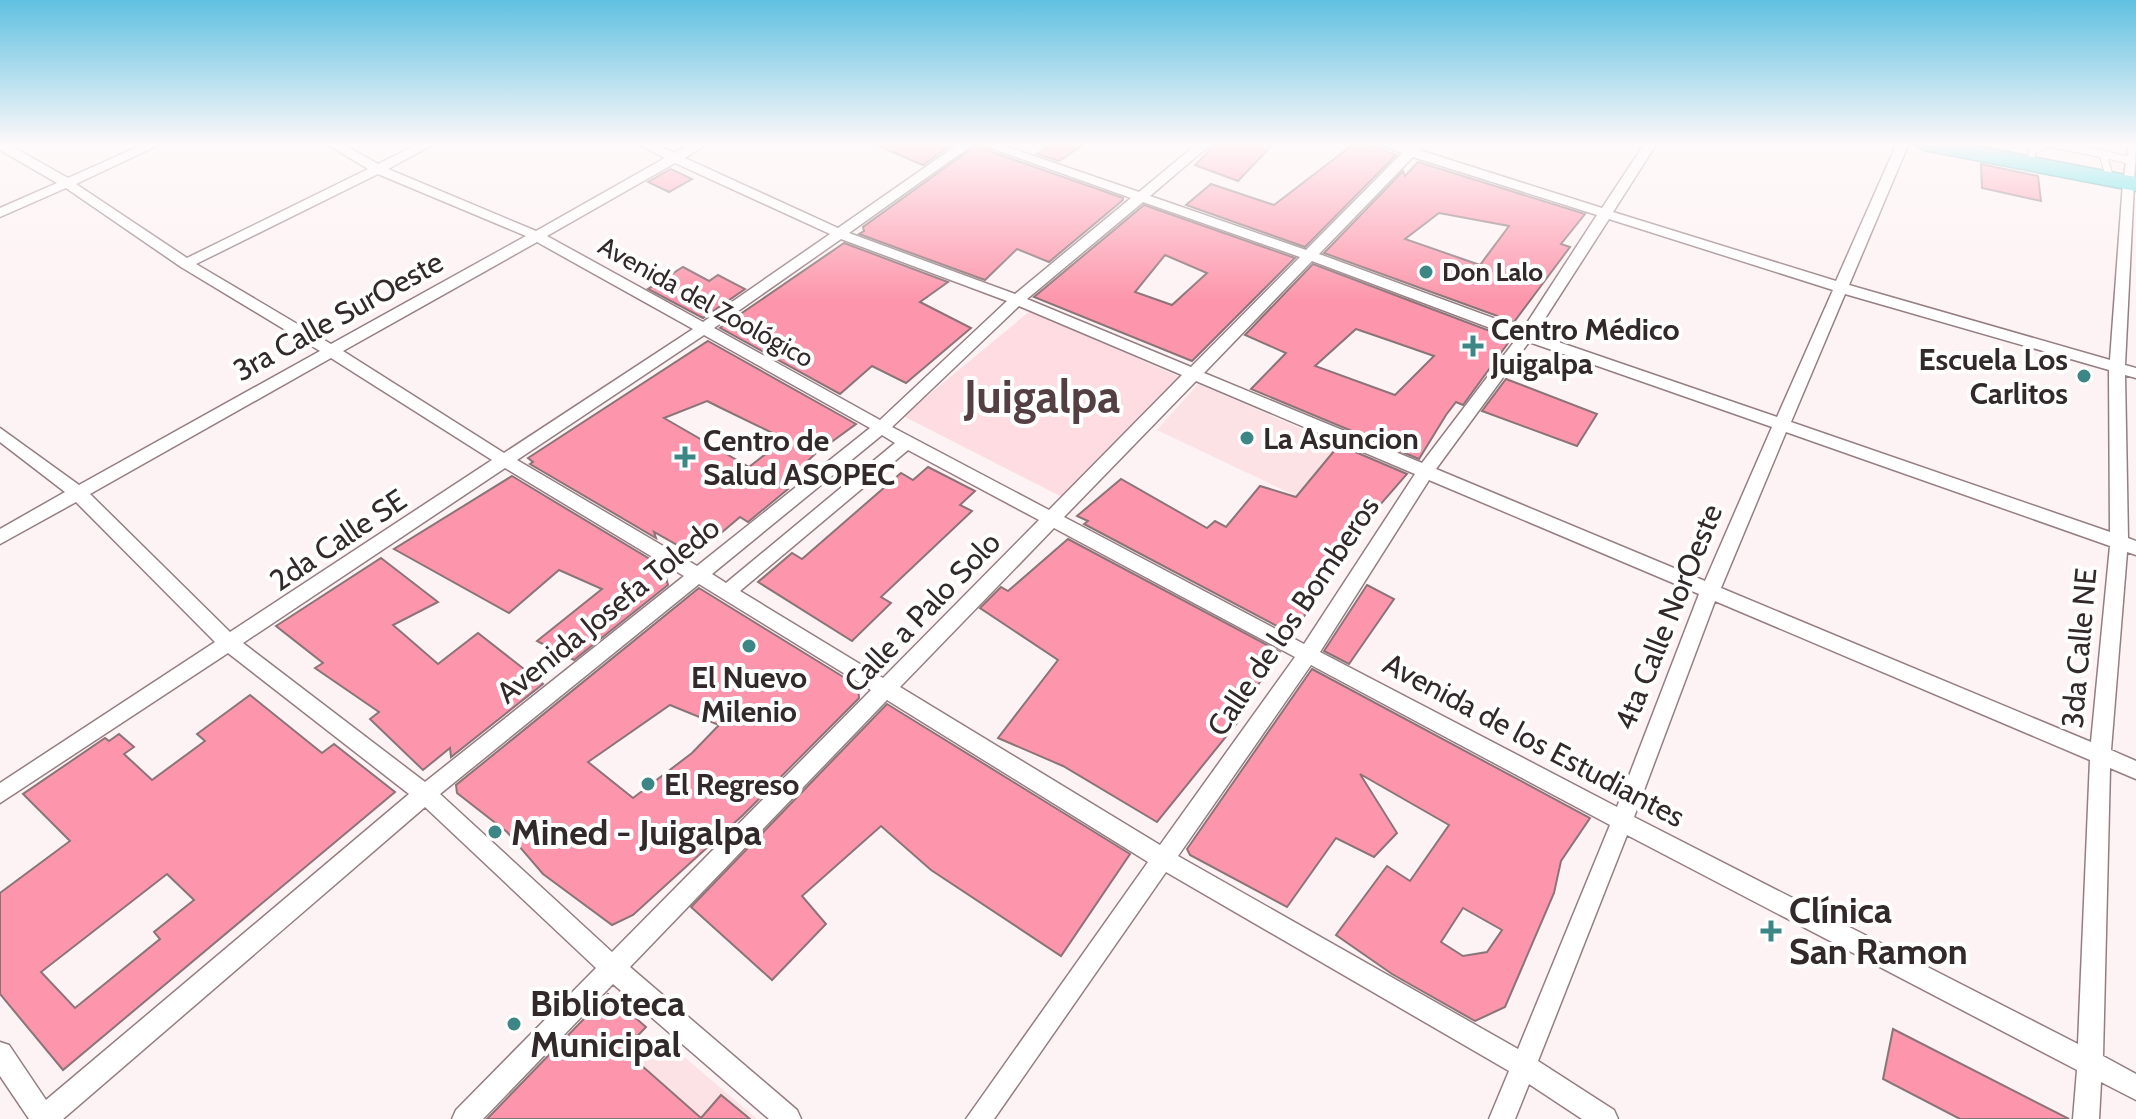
<svg xmlns="http://www.w3.org/2000/svg" width="2136" height="1119" font-family="Cabin,sans-serif">
  <style>
    .built { fill: #fce1e5 }
    .green { fill: #fedce2 }
    .building { fill: #fd96ac; stroke: #8b7478; stroke-width: 2; fill-rule: evenodd }
    .lines { fill: none; stroke-linecap: round; stroke-linejoin: round }
    .lane-casing { stroke: #957e82; stroke-width: 9 }
    .street-casing { stroke: #957e82; stroke-width: 3 }
    .highway-casing { stroke: #359ea0; stroke-width: 3 }
    .lane { stroke: #fff; stroke-width: 7 }
    .street { fill: #fff; fill-rule: evenodd }
    .highway { fill: #37dde0; fill-rule: evenodd }
    .poi-dot { fill: #3d8686; stroke: #fff; stroke-width: 3 }
    .labels { text-anchor: middle; dominant-baseline: central; stroke-width: 8; stroke-linejoin: round; paint-order: stroke }
    .far-poi-label { font-size: 26px; font-weight: bold; fill: #32292a; stroke: #fff; text-anchor: start }
    .far-street-label { font-size: 26px; fill: #32292a; stroke: #fff }
    .street-label { font-size: 30px; fill: #32292a; stroke: #fff }
    .poi-label { font-size: 30px; font-weight: bold; fill: #32292a; stroke: #fff; text-anchor: start }
    .near-poi-label { font-size: 36px; font-weight: bold; fill: #32292a; stroke: #fff; text-anchor: start }
    .town-label { font-size: 46px; font-weight: bold; fill: #544043; stroke: #fff }
  </style>
  <rect width="100%" height="100%" fill="#fdf2f4"/>
  <!-- built -->
  <g class="built">
    <polygon points="1198,384 1339,445 1296,496 1157,430"/>
    <polygon points="663,1039 757,1119 589,1119"/>
  </g>
  <!-- green -->
  <polygon class="green" points="1030,311 1184,379 1064,498 903,416"/>
  <!-- building -->
  <g class="building">
    <polygon points="871,143 954,143 923,165"/>
    <polygon points="1053,143 1086,143 1059,161 1037,154"/>
    <polygon points="1217,143 1274,143 1238,181 1195,165"/>
    <polygon points="1355,143 1374,146 1396,155 1305,247 1186,205 1211,184 1274,205"/>
    <polygon points="975,146 1123,198 1123,200 1049,262 1017,249 985,280 859,234 864,231 863,227"/>
    <path d="M 1418,162 L 1585,214 L 1561,244 L 1570,247 L 1514,322 L 1324,253 L 1403,171 L 1405,176 ZM 1439,213 L 1509,226 L 1480,265 L 1405,239 Z"/>
    <polygon points="1981,164 2038,176 2041,201 1982,188"/>
    <polygon points="671,169 692,179 669,192 648,182"/>
    <path d="M 1144,205 L 1295,258 L 1192,361 L 1034,297 ZM 1165,255 L 1207,273 L 1172,305 L 1135,292 Z"/>
    <polygon points="844,243 948,282 920,302 971,328 906,383 872,366 840,394 720,328"/>
    <path d="M 1313,264 L 1511,339 L 1463,405 L 1456,402 L 1446,415 L 1419,459 L 1251,389 L 1286,353 L 1245,335 ZM 1356,329 L 1391,341 L 1434,356 L 1395,395 L 1315,366 Z"/>
    <polygon points="683,267 709,281 718,275 745,289 703,318 648,289"/>
    <path d="M 708,341 L 856,424 L 815,454 L 782,485 L 788,489 L 748,522 L 740,517 L 695,555 L 654,532 L 656,538 L 530,464 L 533,462 L 528,458 ZM 707,401 L 721,408 L 785,439 L 749,467 L 664,418 Z"/>
    <polygon points="1506,379 1597,414 1577,446 1482,411"/>
    <polygon points="1339,445 1407,474 1344,546 1350,549 1292,634 1084,524 1088,521 1077,516 1121,479 1207,528 1215,521 1226,527 1260,486 1296,497"/>
    <polygon points="928,467 975,491 960,505 972,511 881,597 891,603 852,641 758,582 792,553 802,559 901,473 913,480"/>
    <polygon points="512,476 663,567 668,585 574,660 537,641 602,589 559,570 509,613 394,549"/>
    <polygon points="1068,539 1280,652 1234,721 1237,723 1157,822 1063,766 998,738 1058,660 980,608 1001,587 1008,591"/>
    <polygon points="381,558 438,602 393,625 438,664 478,633 543,684 451,757 450,748 423,770 370,719 379,712 315,668 323,663 276,626"/>
    <polygon points="1367,585 1394,599 1349,664 1324,651"/>
    <path d="M 699,588 L 858,686 L 859,698 L 743,815 L 633,915 L 612,925 L 543,874 L 507,832 L 457,793 L 456,785 ZM 670,705 L 719,725 L 692,753 L 633,798 L 588,762 Z"/>
    <path d="M 1312,669 L 1590,818 L 1561,861 L 1554,893 L 1505,1007 L 1475,1021 L 1392,974 L 1336,935 L 1387,866 L 1410,881 L 1449,825 L 1360,774 L 1397,833 L 1374,857 L 1336,838 L 1287,907 L 1190,855 L 1187,849 ZM 1463,908 L 1502,930 L 1487,952 L 1463,956 L 1441,942 Z"/>
    <path d="M 250,695 L 322,753 L 334,744 L 395,792 L 63,1070 L 0,994 L 0,893 L 70,841 L 23,794 L 105,738 L 109,741 L 119,734 L 134,747 L 124,754 L 152,780 L 205,741 L 197,734 ZM 167,874 L 194,900 L 154,932 L 160,939 L 75,1008 L 41,972 Z"/>
    <polygon points="887,704 1130,854 1061,956 931,870 881,826 802,896 826,924 772,980 691,907"/>
    <polygon points="608,994 646,1027 624,1050 701,1118 721,1095 750,1119 487,1119"/>
    <polygon points="1893,1029 2069,1119 1960,1119 1883,1079"/>
  </g>
  <g class="lines">
    <!-- lane casing -->
    <g class="lane-casing">
      <g id="lane">
        <polyline points="2048,143 2103,154 2110,179"/>
        <polyline points="2103,154 2132,161"/>
        <polyline points="2031,164 2032,151 2048,143"/>
      </g>
    </g>
    <!-- street casing -->
    <g class="street-casing">
      <path id="street" d="M 0,143 L 6,143 L 68,178 L 146,143 L 163,143 L 76,184 L 187,258 L 368,169 L 325,143 L 341,143 L 378,164 L 420,143 L 436,143 L 388,169 L 536,231 L 665,158 L 636,143 L 653,143 L 675,153 L 692,143 L 708,143 L 685,158 L 838,228 L 960,143 L 975,143 L 849,233 L 1015,294 L 1131,198 L 977,143 L 996,143 L 1139,192 L 1198,143 L 1212,143 L 1150,196 L 1306,250 L 1402,153 L 1376,143 L 1396,143 L 1408,147 L 1412,143 L 1425,143 L 1419,150 L 1602,208 L 1645,143 L 1657,143 L 1613,212 L 1836,281 L 1897,143 L 1909,143 L 1849,285 L 2110,360 L 2123,182 L 2129,143 L 2136,143 L 2125,365 L 2136,368 L 2136,378 L 2125,375 L 2128,538 L 2136,541 L 2136,555 L 2127,552 L 2111,750 L 2136,761 L 2136,779 L 2110,768 L 2103,1056 L 2136,1074 L 2136,1100 L 2101,1082 L 2099,1119 L 2073,1119 L 2077,1070 L 1627,835 L 1538,1061 L 1614,1110 L 1618,1119 L 1582,1119 L 1529,1084 L 1515,1119 L 1489,1119 L 1509,1071 L 1166,872 L 994,1119 L 966,1119 L 1148,862 L 887,700 L 630,967 L 797,1110 L 801,1119 L 769,1119 L 613,984 L 483,1119 L 452,1119 L 456,1110 L 596,968 L 425,807 L 63,1119 L 29,1119 L 0,1076 L 0,1042 L 9,1045 L 46,1100 L 409,794 L 228,653 L 0,803 L 0,783 L 215,642 L 76,502 L 0,544 L 0,529 L 65,492 L 0,442 L 0,428 L 79,485 L 320,351 L 181,267 L 66,188 L 0,217 L 0,208 L 57,183 L 0,150 ZM 1413,157 L 1597,215 L 1523,329 L 1319,254 ZM 675,163 L 830,234 L 703,322 L 547,236 ZM 378,174 L 526,236 L 331,344 L 196,264 ZM 1143,202 L 1300,257 L 1191,367 L 1027,299 ZM 1609,219 L 1833,290 L 1777,417 L 1535,334 ZM 841,239 L 1007,301 L 880,420 L 714,328 ZM 537,242 L 693,329 L 504,453 L 343,351 ZM 1312,261 L 1517,338 L 1422,463 L 1204,373 ZM 1845,294 L 2109,370 L 2110,532 L 1791,422 ZM 1019,306 L 1182,375 L 1049,510 L 892,427 ZM 704,335 L 870,428 L 697,566 L 517,460 ZM 1529,342 L 1772,427 L 1705,581 L 1436,469 ZM 331,358 L 492,460 L 230,632 L 90,494 ZM 1196,381 L 1415,474 L 1304,644 L 1064,517 ZM 1786,432 L 2110,546 L 2091,742 L 1721,588 ZM 882,435 L 895,443 L 726,583 L 712,574 ZM 908,450 L 1039,520 L 883,678 L 740,591 ZM 505,468 L 684,576 L 425,782 L 243,643 ZM 1429,480 L 1699,594 L 1617,807 L 1320,652 ZM 1054,528 L 1295,657 L 1160,845 L 900,687 ZM 699,584 L 871,690 L 612,952 L 440,794 ZM 1715,601 L 2090,760 L 2078,1044 L 1634,817 ZM 1311,665 L 1610,825 L 1518,1049 L 1178,856 Z"/>
    </g>
    <!-- highway casing -->
    <g class="highway-casing">
      <polygon id="highway" points="1913,143 1960,143 2136,177 2136,191 1924,150"/>
    </g>
    <!-- lane -->
    <use href="#lane" class="lane"/>
    <!-- street -->
    <use href="#street" class="street"/>
    <!-- highway -->
    <use href="#highway" class="highway"/>
  </g>
  <!-- sky -->
  <linearGradient id="sky" x2="0" y2="1"><stop stop-color="#60c1e1"/><stop offset="0.48" stop-color="#fef9fa"/><stop offset="1" stop-color="#fef9fa" stop-opacity="0"/></linearGradient>
  <rect width="2136" height="300" fill="url(#sky)"/>
  <!-- markers -->
  <g class="poi-dot">
    <circle cx="1426" cy="272" r="8"/>
    <path d="M1469 334h8v8h8v8h-8v8h-8v-8h-8v-8h8z"/>
    <circle cx="2084" cy="376" r="8"/>
    <circle cx="1247" cy="438" r="8"/>
    <path d="M681 445h8v8h8v8h-8v8h-8v-8h-8v-8h8z"/>
    <circle cx="749" cy="646" r="8"/>
    <circle cx="648" cy="784" r="8"/>
    <circle cx="495" cy="832" r="8"/>
    <path d="M1767 919h8v8h8v8h-8v8h-8v-8h-8v-8h8z"/>
    <circle cx="514" cy="1024" r="8"/>
  </g>
  <g class="labels">
    <!-- far-poi labels -->
    <g class="far-poi-label">
      <text x="1442" y="272">Don Lalo</text>
    </g>
    <!-- far-street labels -->
    <g class="far-street-label">
      <text transform="translate(706 302) rotate(29)">Avenida del Zoológico</text>
    </g>
    <!-- street labels -->
    <g class="street-label">
      <text transform="translate(338 316) rotate(-29)">3ra Calle SurOeste</text>
      <text transform="translate(338 540) rotate(-34)">2da Calle SE</text>
      <text transform="translate(608 610) rotate(-39)">Avenida Josefa Toledo</text>
      <text transform="translate(922 612) rotate(-46)">Calle a Palo Solo</text>
      <text transform="translate(1293 616) rotate(-56)">Calle de los Bomberos</text>
      <text transform="translate(1668 617) rotate(-68)">4ta Calle NorOeste</text>
      <text transform="translate(2079 648) rotate(-85)">3da Calle NE</text>
      <text transform="translate(1534 740) rotate(28)">Avenida de los Estudiantes</text>
    </g>
    <!-- poi labels -->
    <g class="poi-label">
      <text x="1491" y="329">Centro Médico<tspan x="1491" dy="34">Juigalpa</tspan></text>
      <text x="2068" y="359" text-anchor="end">Escuela Los<tspan x="2068" dy="34">Carlitos</tspan></text>
      <text x="1263" y="438">La Asuncion</text>
      <text x="703" y="440">Centro de<tspan x="703" dy="34">Salud ASOPEC</tspan></text>
      <text x="749" y="677" text-anchor="middle">El Nuevo<tspan x="749" dy="34">Milenio</tspan></text>
      <text x="664" y="784">El Regreso</text>
    </g>
    <!-- near-poi labels -->
    <g class="near-poi-label">
      <text x="511" y="832">Mined - Juigalpa</text>
      <text x="1789" y="910">Clínica<tspan x="1789" dy="41">San Ramon</tspan></text>
      <text x="530" y="1003">Biblioteca<tspan x="530" dy="41">Municipal</tspan></text>
    </g>
    <!-- town labels -->
    <g class="town-label">
      <text x="1042" y="397">Juigalpa</text>
    </g>
  </g>
</svg>
